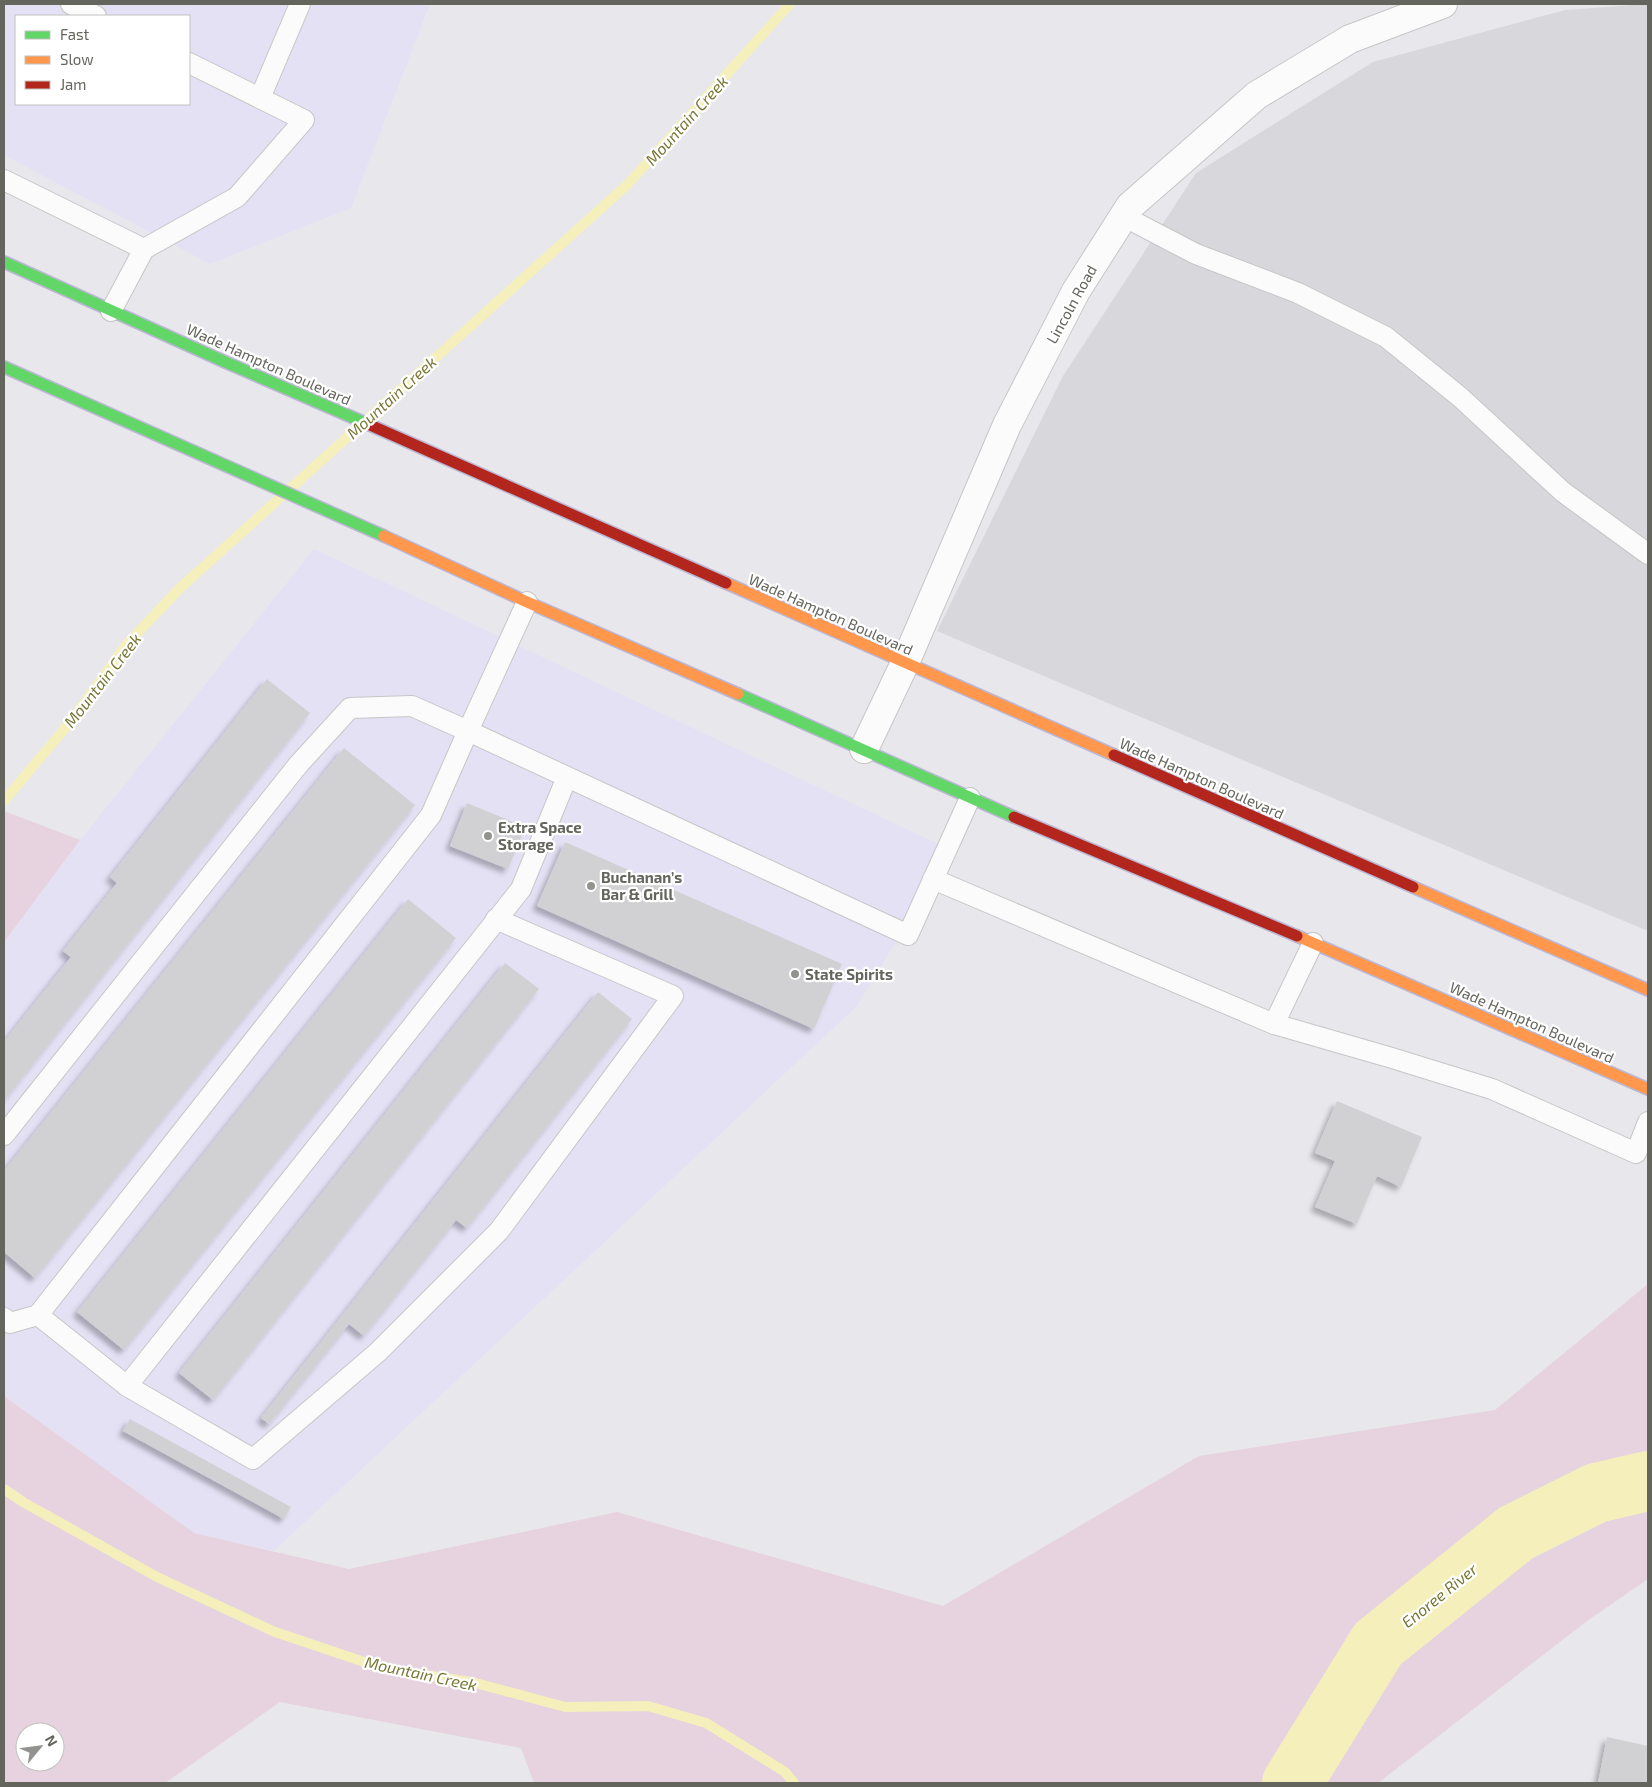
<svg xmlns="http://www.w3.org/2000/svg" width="1652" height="1787" font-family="'Exo 2',sans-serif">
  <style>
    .commercial { fill: #e5e1f5; fill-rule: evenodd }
    .industrial { fill: #d8d7dc }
    .green { fill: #e6d3df; fill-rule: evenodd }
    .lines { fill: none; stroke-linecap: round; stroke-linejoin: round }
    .stream { stroke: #f5efbc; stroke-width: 10 }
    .river { stroke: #f5efbc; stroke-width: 60 }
    .building { fill: #d1d1d4; filter: url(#shadow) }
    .lane-casing { stroke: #c6c6c7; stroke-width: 22 }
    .street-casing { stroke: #c6c6c7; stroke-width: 30 }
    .fast-casing { stroke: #bbb6d3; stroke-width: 14 }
    .slow-casing { stroke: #bbb6d3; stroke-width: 14 }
    .jam-casing { stroke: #bbb6d3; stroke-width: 14 }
    .lane { stroke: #fcfbfc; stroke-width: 20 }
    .street { stroke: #fcfbfc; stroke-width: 28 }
    .fast { stroke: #63d668; stroke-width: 11 }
    .slow { stroke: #ff974d; stroke-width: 11 }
    .jam { stroke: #b3261e; stroke-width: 11 }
    .poi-dot { fill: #92928f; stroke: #fff; stroke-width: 2 }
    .labels { text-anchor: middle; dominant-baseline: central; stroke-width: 4.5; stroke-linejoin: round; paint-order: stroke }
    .street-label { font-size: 15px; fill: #64655d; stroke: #fff }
    .poi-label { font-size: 15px; font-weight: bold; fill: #64655d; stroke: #fff; text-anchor: start }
    .water-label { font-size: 16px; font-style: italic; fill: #797734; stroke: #fff }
  </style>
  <defs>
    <filter id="shadow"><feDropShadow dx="-4.5" dy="4.5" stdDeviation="2.5" flood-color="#0004"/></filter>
  </defs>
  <rect width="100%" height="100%" fill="#e8e7ec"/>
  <!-- commercial -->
  <g class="commercial">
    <path d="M 4,4 L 430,4 L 351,208 L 210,264 L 4,155 ZM 16,16 L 189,16 L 189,104 L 16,104 Z"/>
    <polygon points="314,549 951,850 857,1006 274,1551 194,1533 4,1396 4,942 80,840"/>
  </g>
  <!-- industrial -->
  <polygon class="industrial" points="1648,4 1648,931 937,631 1063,376 1196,173 1373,62 1565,10"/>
  <!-- green -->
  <g class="green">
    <polygon points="4,811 80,840 4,942"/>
    <path d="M 1648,1284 L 1648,1579 L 1587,1621 L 1378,1783 L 534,1783 L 521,1748 L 280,1702 L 165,1783 L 4,1783 L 4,1396 L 194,1533 L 349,1569 L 617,1512 L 943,1606 L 1199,1456 L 1495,1410 ZM 25,1732 L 55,1732 L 55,1762 L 25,1762 Z"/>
  </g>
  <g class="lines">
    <!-- stream -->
    <g class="stream">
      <polyline points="4,801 71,721 126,645 180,588 628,184 790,4"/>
      <polyline points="4,1489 23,1502 157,1577 275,1632 385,1669 472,1682 565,1707 648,1706 706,1723 785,1772 794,1783"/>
    </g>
    <!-- river -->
    <polyline class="river" points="1292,1783 1378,1644 1516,1533 1596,1493 1648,1481"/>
  </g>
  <!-- building -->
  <g class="building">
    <polygon points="267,679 310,713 4,1101 4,1042 71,957 63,951 117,883 110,877"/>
    <polygon points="344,748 415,805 35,1278 4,1252 4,1171"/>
    <polygon points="467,803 525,827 508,869 450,846"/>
    <polygon points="565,842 842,964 814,1029 537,906"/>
    <polygon points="408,899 456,938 124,1350 77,1312"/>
    <polygon points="505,963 539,989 213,1400 179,1373"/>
    <polygon points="598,992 632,1019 467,1228 456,1220 364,1336 349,1324 269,1424 261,1418"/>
    <polygon points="1337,1101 1422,1137 1401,1187 1377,1176 1357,1224 1315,1207 1335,1161 1315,1153"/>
    <polygon points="130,1419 291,1507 284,1519 123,1431"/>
    <polygon points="1607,1737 1648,1746 1648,1783 1598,1783"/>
  </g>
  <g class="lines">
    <!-- lane casing -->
    <g class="lane-casing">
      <g id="lane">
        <polyline points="71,4 96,16"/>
        <polyline points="260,98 300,4"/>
        <polyline points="4,180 144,249"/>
        <polyline points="1123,216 1196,254 1298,293 1386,337 1460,397 1563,492 1648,554"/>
        <polyline points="111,311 144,249 237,197 304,120 189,63"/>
        <polyline points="527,602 468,731 908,935 970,798"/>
        <polyline points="933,879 1274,1024 1313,943"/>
        <polyline points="1274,1024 1392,1058 1492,1089 1636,1153 1648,1122"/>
        <polyline points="4,1135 298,765 350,708 412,706 468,731 431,815 38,1315 10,1323 4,1318"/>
        <polyline points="38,1315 127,1386 521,889 567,777"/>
        <polyline points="127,1386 253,1459 378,1352 499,1231 673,996 496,919"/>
      </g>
    </g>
    <!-- street casing -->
    <g class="street-casing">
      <polyline id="street" points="864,749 905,663 1007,425 1076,291 1130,206 1257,95 1350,39 1443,4"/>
    </g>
    <!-- fast casing -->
    <g class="fast-casing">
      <g id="fast">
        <polyline points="4,262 223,361 370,425"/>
        <polyline points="4,367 384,536"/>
        <polyline points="738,694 1014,817"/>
      </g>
    </g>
    <!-- slow casing -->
    <g class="slow-casing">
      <g id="slow">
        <polyline points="384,536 527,602 738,694"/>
        <polyline points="726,583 1114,755"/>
        <polyline points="1413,887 1648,990"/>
        <polyline points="1297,936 1648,1089"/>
      </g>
    </g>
    <!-- jam casing -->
    <g class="jam-casing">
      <g id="jam">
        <polyline points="370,425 726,583"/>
        <polyline points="1114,755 1413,887"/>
        <polyline points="1014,817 1297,936"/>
      </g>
    </g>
    <!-- lane -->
    <use href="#lane" class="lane"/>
    <!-- street -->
    <use href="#street" class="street"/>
    <!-- fast -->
    <use href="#fast" class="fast"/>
    <!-- slow -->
    <use href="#slow" class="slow"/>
    <!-- jam -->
    <use href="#jam" class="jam"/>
  </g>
  <!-- markers -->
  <g class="poi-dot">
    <circle cx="488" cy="836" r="5"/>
    <circle cx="591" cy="886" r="5"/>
    <circle cx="795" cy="974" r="5"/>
  </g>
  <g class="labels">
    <!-- street labels -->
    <g class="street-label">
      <text transform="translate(1071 304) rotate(-61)">Lincoln Road</text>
      <text transform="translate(269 364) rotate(24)">Wade Hampton Boulevard</text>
      <text transform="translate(831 614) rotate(24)">Wade Hampton Boulevard</text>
      <text transform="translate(1202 778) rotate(24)">Wade Hampton Boulevard</text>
      <text transform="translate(1532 1022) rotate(24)">Wade Hampton Boulevard</text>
    </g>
    <!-- poi labels -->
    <g class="poi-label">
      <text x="498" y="827">Extra Space<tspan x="498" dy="17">Storage</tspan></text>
      <text x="601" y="877">Buchanan’s<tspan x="601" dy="17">Bar &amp; Grill</tspan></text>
      <text x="805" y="974">State Spirits</text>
    </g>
    <!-- water labels -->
    <g class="water-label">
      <text transform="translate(686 120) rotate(-48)">Mountain Creek</text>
      <text transform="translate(391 397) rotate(-42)">Mountain Creek</text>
      <text transform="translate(102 680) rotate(-52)">Mountain Creek</text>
      <text transform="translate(1439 1595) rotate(-39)">Enoree River</text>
      <text transform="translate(421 1673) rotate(12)">Mountain Creek</text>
    </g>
  </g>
  <!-- border -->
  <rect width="1652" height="1787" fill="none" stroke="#64655d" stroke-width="10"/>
  <!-- legend -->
  <rect x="15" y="15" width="175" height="90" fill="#ffffff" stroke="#c1c1be"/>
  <rect x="25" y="31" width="25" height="8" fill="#63d668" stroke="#c1c1be"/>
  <text x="60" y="40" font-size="15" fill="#64655d">Fast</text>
  <rect x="25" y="56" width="25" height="8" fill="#ff974d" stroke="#c1c1be"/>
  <text x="60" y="65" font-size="15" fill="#64655d">Slow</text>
  <rect x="25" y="81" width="25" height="8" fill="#b3261e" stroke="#c1c1be"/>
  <text x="60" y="90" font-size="15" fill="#64655d">Jam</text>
  <!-- north arrow -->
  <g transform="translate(40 1747) rotate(61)"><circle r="24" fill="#ffffff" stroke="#c1c1be"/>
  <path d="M0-4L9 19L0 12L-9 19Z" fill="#92928f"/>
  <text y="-8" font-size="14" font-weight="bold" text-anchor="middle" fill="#64655d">N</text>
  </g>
</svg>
